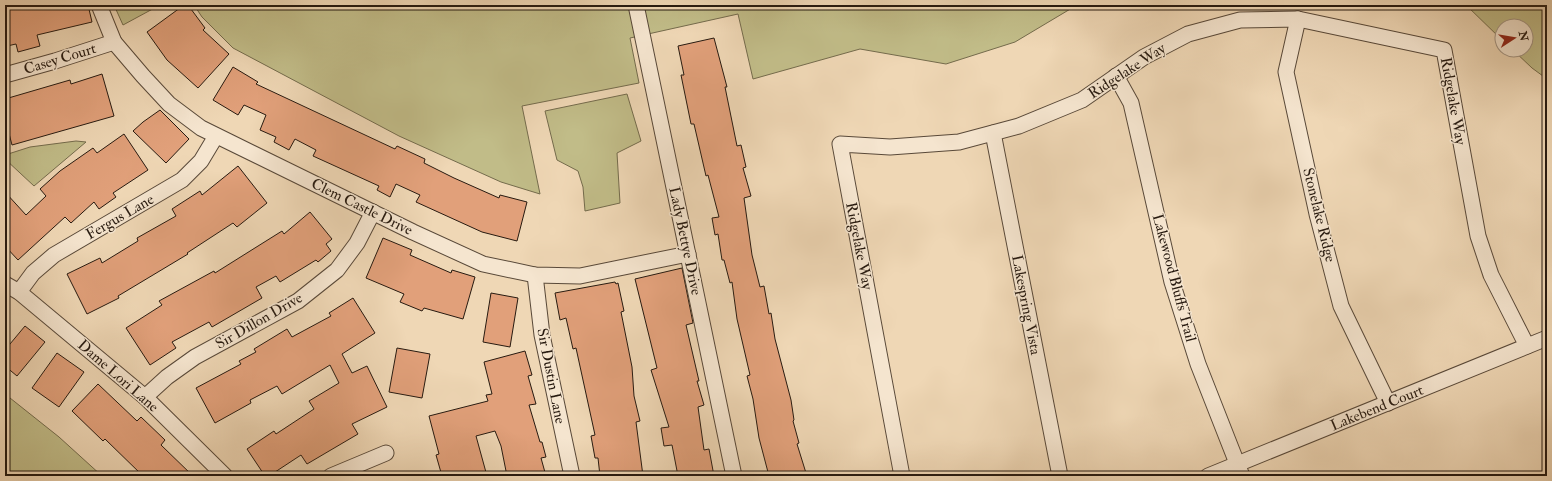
<svg xmlns="http://www.w3.org/2000/svg" width="1552" height="481" font-family="'IM FELL Double Pica',serif">
  <style>
    .green { fill: #c1bc88; stroke: #746b4c }
    .building { fill: #e1a07a; stroke: #271a10 }
    .lines { fill: none; stroke-linecap: round; stroke-linejoin: round }
    .minor-casing { stroke: #594939; stroke-width: 17 }
    .minor { stroke: #f5e5cf; stroke-width: 15 }
    .labels { text-anchor: middle; dominant-baseline: central; stroke-width: 3; stroke-linejoin: round; paint-order: stroke }
    .street-label { font-size: 15px; fill: #271a10; stroke: #f5e5cf }
  </style>
  <rect width="100%" height="100%" fill="#efd7b5"/>
  <filter id="stains"><feTurbulence type="fractalNoise" baseFrequency=".005" numOctaves="4"/><feColorMatrix values="0 0 0 0 .2 0 0 0 0 .09 0 0 0 0 .02 0 0 0 .5 -.17"/></filter>
  <radialGradient id="worn" r=".72"><stop offset=".6" stop-color="#630" stop-opacity="0"/><stop offset="1" stop-color="#630" stop-opacity=".3"/></radialGradient>
  <!-- green -->
  <g class="green">
    <polygon points="114,5 160,5 123,25"/>
    <polygon points="194,5 1077,5 1015,42 946,64 860,49 753,79 738,14 630,38 639,83 522,106 540,194 501,182 399,136 233,48 202,17"/>
    <polygon points="1466,5 1547,5 1547,79 1532,68 1513,50 1526,50 1526,26 1502,26 1502,40"/>
    <polygon points="627,94 641,141 617,153 620,203 585,211 583,187 578,171 557,160 545,111"/>
    <polygon points="76,141 86,142 34,186 5,159 5,155 30,147"/>
    <polygon points="5,394 59,437 102,476 5,476"/>
  </g>
  <!-- building -->
  <g class="building">
    <polygon points="5,5 88,5 92,22 37,35 40,46 18,52 16,44 7,46 5,37"/>
    <polygon points="184,5 188,5 205,28 203,30 229,54 198,88 167,60 147,32"/>
    <polygon points="714,38 727,87 725,87 737,146 741,145 746,167 743,168 751,196 744,198 752,255 760,287 764,286 769,314 771,313 775,339 791,400 794,420 793,421 799,443 797,444 806,473 795,476 769,476 759,438 753,399 747,376 750,375 737,319 732,282 730,283 724,260 722,260 718,234 715,235 712,218 719,217 708,175 706,176 694,124 691,124 681,75 684,75 678,46"/>
    <polygon points="233,67 258,82 256,84 395,149 397,146 425,159 424,163 454,178 499,198 500,195 527,202 517,241 482,232 416,202 420,195 396,184 390,197 377,190 379,186 313,156 316,150 295,139 289,150 274,142 276,137 260,130 266,115 244,105 238,115 213,100"/>
    <polygon points="102,74 114,116 12,145 5,118 5,99 70,80 71,84"/>
    <polygon points="160,110 189,139 166,163 133,131 143,122"/>
    <polygon points="124,134 148,170 113,193 116,197 99,209 94,202 71,223 65,217 18,260 5,246 5,192 26,215 46,196 40,189 60,171 93,148 97,153"/>
    <polygon points="238,166 267,203 237,227 233,223 187,253 188,254 118,296 119,298 87,314 67,274 100,258 102,263 138,241 137,238 176,216 172,209 200,191 202,195"/>
    <polygon points="310,212 332,239 326,244 331,251 318,262 316,260 280,282 276,276 256,287 262,298 212,327 209,322 172,342 176,348 150,365 126,328 162,305 159,301 214,271 215,273 282,231 284,234"/>
    <polygon points="383,238 412,250 410,255 451,273 452,270 475,277 463,319 424,308 422,311 400,302 404,294 366,278"/>
    <polygon points="682,268 693,323 686,325 699,381 697,381 704,405 698,407 704,450 709,449 714,476 678,476 672,445 664,446 661,428 669,427 651,370 657,368 635,279"/>
    <polygon points="615,282 616,284 618,283 624,311 621,312 632,367 634,396 640,421 636,422 643,476 600,476 598,458 595,458 591,436 595,435 576,348 573,349 566,318 560,320 555,293"/>
    <polygon points="491,293 518,298 510,347 483,342"/>
    <polygon points="353,298 375,333 342,354 352,373 367,366 387,407 352,424 358,434 307,464 301,455 269,476 265,476 247,449 274,431 276,434 314,409 309,401 339,383 330,365 282,394 277,386 250,400 251,403 215,423 196,388 241,364 239,361 256,352 254,349 287,329 292,337 331,316 329,313"/>
    <polygon points="25,326 45,342 17,376 5,366 5,350"/>
    <polygon points="397,348 430,354 422,398 389,392"/>
    <polygon points="525,351 532,375 528,376 536,404 529,405 540,442 542,442 546,457 541,458 546,476 507,476 501,446 495,431 476,436 487,476 442,476 436,455 439,454 429,416 488,401 486,395 492,394 484,362"/>
    <polygon points="57,353 84,372 59,407 32,388"/>
    <polygon points="98,384 137,421 141,417 165,440 161,445 193,476 143,476 105,439 103,441 72,411"/>
  </g>
  <g class="lines">
    <!-- minor casing -->
    <g class="minor-casing">
      <g id="minor">
        <polyline points="99,5 114,42 143,76 169,104 201,128 413,232 483,264 535,275 580,276 688,254"/>
        <polyline points="636,5 734,476"/>
        <polyline points="1298,19 1286,72 1317,214 1341,306 1388,403"/>
        <polyline points="5,75 55,61 114,42"/>
        <polyline points="1116,76 1131,103 1172,282 1198,364 1242,476"/>
        <polyline points="993,133 1060,476"/>
        <polyline points="535,275 542,335 572,476"/>
        <polyline points="5,284 19,292 145,397 225,476"/>
        <polyline points="19,292 33,273 54,255 182,180 201,161 216,136"/>
        <polyline points="145,397 167,377 195,357 298,301 337,270 357,243 373,212"/>
        <polyline points="331,476 386,453"/>
        <polyline points="902,476 840,144 890,147 959,142 1019,126 1082,100 1144,57 1188,34 1240,20 1298,19 1444,50 1478,236 1491,275 1527,346"/>
        <polyline points="1208,476 1547,338"/>
      </g>
    </g>
    <!-- minor -->
    <use href="#minor" class="minor"/>
  </g>
  <g class="labels">
    <!-- street labels -->
    <g class="street-label">
      <text transform="translate(60 59) rotate(-17)">Casey Court</text>
      <text transform="translate(1127 71) rotate(-33)">Ridgelake Way</text>
      <text transform="translate(1453 101) rotate(80)">Ridgelake Way</text>
      <text transform="translate(362 207) rotate(26)">Clem Castle Drive</text>
      <text transform="translate(1319 215) rotate(76)">Stonelake Ridge</text>
      <text transform="translate(120 217) rotate(-30)">Fergus Lane</text>
      <text transform="translate(685 241) rotate(78)">Lady Bettye Drive</text>
      <text transform="translate(859 246) rotate(79)">Ridgelake Way</text>
      <text transform="translate(1174 278) rotate(75)">Lakewood Bluffs Trail</text>
      <text transform="translate(1026 305) rotate(79)">Lakespring Vista</text>
      <text transform="translate(259 321) rotate(-30)">Sir Dillon Drive</text>
      <text transform="translate(118 376) rotate(41)">Dame Lori Lane</text>
      <text transform="translate(551 376) rotate(79)">Sir Dustin Lane</text>
      <text transform="translate(1377 408) rotate(-22)">Lakebend Court</text>
    </g>
  </g>
  <!-- margin -->
  <rect width="1552" height="481" fill="none" stroke="#efd7b5" stroke-width="20"/>
  <rect x="6" y="6" width="1540" height="469" fill="none" stroke="#271a10" stroke-width="2"/>
  <rect x="10" y="10" width="1532" height="461" fill="none" stroke="#271a10"/>
  <!-- north arrow -->
  <g transform="translate(1514 38) rotate(78)"><circle r="19" fill="#f5e5cf" stroke="#a39483"/>
  <path d="M0-3L7 15L0 10L-7 15Z" fill="#8f2418"/>
  <text y="-6" font-size="11" font-weight="bold" text-anchor="middle" fill="#271a10">N</text>
  </g>
  <rect width="100%" height="100%" filter="url(#stains)"/>
  <rect width="100%" height="100%" fill="url(#worn)"/>
</svg>
